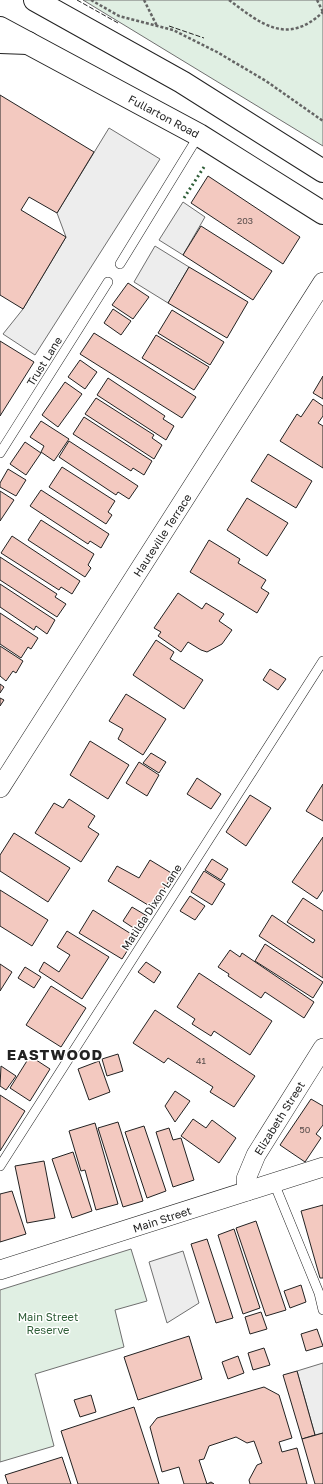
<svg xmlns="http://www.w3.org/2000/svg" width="323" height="1484" font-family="'Golos Text',sans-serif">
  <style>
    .green { fill: #e0efe3; stroke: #6f6f6f }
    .parking { fill: #ededed; stroke: #6f6f6f }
    .building { fill: #f3c9c0; stroke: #222 }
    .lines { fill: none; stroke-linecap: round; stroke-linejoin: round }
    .lane-casing { stroke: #222; stroke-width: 10 }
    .street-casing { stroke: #222; stroke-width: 20 }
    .primary-casing { stroke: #222; stroke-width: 24 }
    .highway-casing { stroke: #222; stroke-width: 24 }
    .path { stroke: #646464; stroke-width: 2.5; stroke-dasharray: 3 2; stroke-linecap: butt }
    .lane { stroke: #fff; stroke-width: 9 }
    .street { stroke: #fff; stroke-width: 19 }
    .primary { stroke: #fff; stroke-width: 22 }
    .highway { stroke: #fff; stroke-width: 22 }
    .hedge { stroke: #2f5e38; stroke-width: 3; stroke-dasharray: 2 3; stroke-linecap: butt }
    .fence { stroke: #222; stroke-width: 1; stroke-dasharray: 5 2; stroke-linecap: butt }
    .labels { text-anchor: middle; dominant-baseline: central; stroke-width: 3; stroke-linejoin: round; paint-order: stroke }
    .number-label { font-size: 9px; fill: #564c4a }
    .street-label { font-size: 11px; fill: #222; stroke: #fff }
    .park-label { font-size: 11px; fill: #2f5e38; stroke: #fff }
    .district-label { font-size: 15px; font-weight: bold; letter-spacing: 1px; fill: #222; stroke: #fff }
  </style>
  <rect width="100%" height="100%" fill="#fff"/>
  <!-- green -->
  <g class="green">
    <polygon points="83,0 323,0 323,146"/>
    <polygon points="131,1249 147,1301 115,1310 124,1347 35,1374 54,1446 0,1462 0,1290"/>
  </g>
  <!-- parking -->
  <g class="parking">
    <polygon points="109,128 160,159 35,355 3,334 23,309 66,237 57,213"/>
    <polygon points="183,202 205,217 183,255 159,240"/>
    <polygon points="155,246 189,267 168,303 134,282"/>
    <polygon points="183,1251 199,1303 167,1323 149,1262"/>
    <polygon points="323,1363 323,1433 315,1435 297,1371"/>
  </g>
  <!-- building -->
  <g class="building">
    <polygon points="0,95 94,152 57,213 29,197 21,210 66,237 23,309 0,295"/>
    <polygon points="208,176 300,237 283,264 191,203"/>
    <polygon points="201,226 272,271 253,300 183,255"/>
    <polygon points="189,267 248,302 227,338 168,303"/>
    <polygon points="128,283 149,297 133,319 112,305"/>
    <polygon points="113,309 131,321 121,335 104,323"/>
    <polygon points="172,310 224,342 210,365 158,333"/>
    <polygon points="94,333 196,397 182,418 80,354"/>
    <polygon points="156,335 209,367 194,390 142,358"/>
    <polygon points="0,341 34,362 0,416"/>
    <polygon points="80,360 97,372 85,389 68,377"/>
    <polygon points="323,376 323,399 313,393"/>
    <polygon points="108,378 165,416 163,419 174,426 166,440 97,395"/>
    <polygon points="65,382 82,394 58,427 42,415"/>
    <polygon points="96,398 154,435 152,438 162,445 154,459 85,414"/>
    <polygon points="313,399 323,406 323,416 318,423 323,426 323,468 280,441 297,414 301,417"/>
    <polygon points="84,417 152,461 144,475 133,468 131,471 73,434"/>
    <polygon points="41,421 69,439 54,461 41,452 44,446 30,437"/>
    <polygon points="69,441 138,486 129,499 118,492 116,495 59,457"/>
    <polygon points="25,442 41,453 26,475 10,464"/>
    <polygon points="268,454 312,481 296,508 251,481"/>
    <polygon points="62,467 115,501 108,512 112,515 106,524 49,487"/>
    <polygon points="8,469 26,480 16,496 0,487 0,483"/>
    <polygon points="41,490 109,534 101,548 90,541 88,544 30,506"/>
    <polygon points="0,491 14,500 0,521"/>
    <polygon points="247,498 288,523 267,556 227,530"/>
    <polygon points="41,520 94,554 88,565 91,568 85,577 28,540"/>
    <polygon points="12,536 80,581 72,594 61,587 59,590 1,553"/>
    <polygon points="209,540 240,559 238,563 266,580 261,588 269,593 257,613 190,572"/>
    <polygon points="0,557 57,594 55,597 66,604 57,617 0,580"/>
    <polygon points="0,584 55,620 47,634 36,626 34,630 0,607"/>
    <polygon points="178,593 202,609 206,603 224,614 219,621 232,630 222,644 207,652 201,650 188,642 181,652 158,636 161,632 154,628"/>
    <polygon points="0,613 38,638 31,649 28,647 21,658 0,644"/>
    <polygon points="156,640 174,652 170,659 203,680 184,709 133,675"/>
    <polygon points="0,646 23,661 16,673 13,671 6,681 0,676"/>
    <polygon points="270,669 286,679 278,690 263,680"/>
    <polygon points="0,684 4,687 0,693"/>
    <polygon points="126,694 166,719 143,755 118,739 123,729 109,721"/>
    <polygon points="0,698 4,700 0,706"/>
    <polygon points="90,741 129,765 108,799 70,775"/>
    <polygon points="151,753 166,762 159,773 143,763"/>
    <polygon points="139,762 159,775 147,796 126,783"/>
    <polygon points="197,778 221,794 211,809 187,794"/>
    <polygon points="323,784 323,821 306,811"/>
    <polygon points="250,795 271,808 246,846 226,832"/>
    <polygon points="69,799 95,816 88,827 99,834 81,862 35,833 54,803 63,808"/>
    <polygon points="14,833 70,868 48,902 0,871 0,855"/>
    <polygon points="323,837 323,890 317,899 292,882"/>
    <polygon points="212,859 228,869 221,880 205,870"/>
    <polygon points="150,860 173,874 153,908 108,881 117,866 139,878"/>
    <polygon points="204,871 225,884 212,905 191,892"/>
    <polygon points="0,890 48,920 32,946 0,926"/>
    <polygon points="190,896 205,906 195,920 180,911"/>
    <polygon points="303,898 323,911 323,978 259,936 272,915 313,943 315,940 287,922"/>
    <polygon points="132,907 147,916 138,931 123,921"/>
    <polygon points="93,910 136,937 122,959 79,933"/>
    <polygon points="67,931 109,957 82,999 39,971 44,962 59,972 70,955 57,947"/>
    <polygon points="265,944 323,982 313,998 255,961"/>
    <polygon points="230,950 240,957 242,953 314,1002 304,1018 265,992 261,998 228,976 229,974 218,967"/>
    <polygon points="146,962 161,972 154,983 138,972"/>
    <polygon points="0,964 12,972 0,991"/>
    <polygon points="25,967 41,977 34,988 18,978"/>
    <polygon points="199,973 272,1021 250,1055 214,1031 211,1036 192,1024 195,1019 177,1007"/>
    <polygon points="51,986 86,1008 61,1047 26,1025"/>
    <polygon points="155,1010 255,1076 234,1107 210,1092 213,1087 168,1058 164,1063 133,1043"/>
    <polygon points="118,1054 123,1071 107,1076 102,1059"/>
    <polygon points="30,1056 50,1069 30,1101 10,1088"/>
    <polygon points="99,1061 110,1092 89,1100 78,1069"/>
    <polygon points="1,1066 16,1076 6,1090 0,1086"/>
    <polygon points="175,1091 190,1101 175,1122 165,1106"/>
    <polygon points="0,1095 25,1111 0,1151"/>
    <polygon points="311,1099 323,1106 323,1125 316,1134 321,1138 305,1162 280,1145"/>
    <polygon points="193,1119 206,1128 212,1120 236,1138 219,1163 181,1136"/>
    <polygon points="118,1122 143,1201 123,1207 98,1128"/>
    <polygon points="95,1123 118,1204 96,1210 85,1170 81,1171 69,1131"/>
    <polygon points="144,1126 166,1191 147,1198 125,1132"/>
    <polygon points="169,1128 173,1140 181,1138 194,1180 173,1187 156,1132"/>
    <polygon points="73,1152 92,1211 72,1218 52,1159"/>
    <polygon points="44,1161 55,1218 27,1223 15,1166"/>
    <polygon points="12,1191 26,1234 0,1242 0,1194"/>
    <polygon points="323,1205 323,1278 320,1278 301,1211"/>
    <polygon points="256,1221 286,1310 266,1316 236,1228"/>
    <polygon points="234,1229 260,1308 243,1314 218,1235"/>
    <polygon points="207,1239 233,1318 216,1323 191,1244"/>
    <polygon points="301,1285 306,1302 290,1308 284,1291"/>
    <polygon points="261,1312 267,1329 250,1334 245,1317"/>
    <polygon points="317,1329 323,1346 306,1351 301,1334"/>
    <polygon points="189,1336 202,1379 138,1400 124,1357"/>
    <polygon points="264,1348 270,1365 253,1370 248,1353"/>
    <polygon points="238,1356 244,1373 228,1379 222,1362"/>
    <polygon points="297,1371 315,1435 302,1439 283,1375"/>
    <polygon points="264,1387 279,1395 292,1438 279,1442 282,1452 297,1448 307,1484 250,1484 249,1480 257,1465 262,1463 254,1441 247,1443 236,1437 209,1446 204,1459 199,1460 207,1484 211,1482 214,1484 184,1484 179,1467 162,1472 150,1427 157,1418"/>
    <polygon points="91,1395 96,1412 80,1417 74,1400"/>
    <polygon points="134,1407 159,1484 78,1484 61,1431"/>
    <polygon points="323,1433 323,1484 315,1484 302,1439"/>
    <polygon points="62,1457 71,1484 8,1484 5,1475"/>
  </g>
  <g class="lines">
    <!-- lane casing -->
    <g class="lane-casing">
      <g id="lane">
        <polyline points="120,264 199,135"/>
        <polyline points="0,453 108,282"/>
        <polyline points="0,1166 323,661"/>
        <polyline points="274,1183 319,1293 323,1310"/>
      </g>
    </g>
    <!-- street casing -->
    <g class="street-casing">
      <g id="street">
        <polyline points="0,788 323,282"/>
        <polyline points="247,1191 246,1179 256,1155 323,1048"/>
        <polyline points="0,1270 323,1167"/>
      </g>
    </g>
    <!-- primary casing -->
    <g class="primary-casing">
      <g id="primary">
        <polyline points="35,0 182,82 323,171"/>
        <polyline points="0,28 199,135 323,213"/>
      </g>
    </g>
    <!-- highway casing -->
    <g class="highway-casing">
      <polyline id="highway" points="0,42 28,43"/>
    </g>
    <!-- path -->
    <g class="path">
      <polyline points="91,0 119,16 173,30 217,52 266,81 323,121"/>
      <polyline points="144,0 157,26"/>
      <path d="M 229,0 C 261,24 287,46 323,12"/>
      <polyline points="317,0 323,12"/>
    </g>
    <!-- lane -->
    <use href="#lane" class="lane"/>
    <!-- street -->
    <use href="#street" class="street"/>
    <!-- primary -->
    <use href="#primary" class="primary"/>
    <!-- highway -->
    <use href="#highway" class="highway"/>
    <!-- hedge -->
    <polyline class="hedge" points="184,198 204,167"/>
    <!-- fence -->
    <g class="fence">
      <polyline points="77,0 118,23"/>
      <polyline points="169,26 204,38"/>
    </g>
  </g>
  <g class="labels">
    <!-- number labels -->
    <g class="number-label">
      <text x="245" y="220">203</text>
      <text x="201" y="1060">41</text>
      <text x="305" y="1129">50</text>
    </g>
    <!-- street labels -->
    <g class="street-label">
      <text transform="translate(164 116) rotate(28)">Fullarton Road</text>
      <text transform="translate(44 361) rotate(-58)">Trust Lane</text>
      <text transform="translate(162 535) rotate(-57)">Hauteville Terrace</text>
      <text transform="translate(151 907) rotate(-57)">Matilda Dixon Lane</text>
      <text transform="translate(279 1118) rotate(-58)">Elizabeth Street</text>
      <text transform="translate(162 1219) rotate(-18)">Main Street</text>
    </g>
    <!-- park labels -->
    <g class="park-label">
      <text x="48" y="1316">Main Street<tspan x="48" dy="13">Reserve</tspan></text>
    </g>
    <!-- district labels -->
    <g class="district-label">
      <text x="55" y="1054">EASTWOOD</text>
    </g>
  </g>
</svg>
